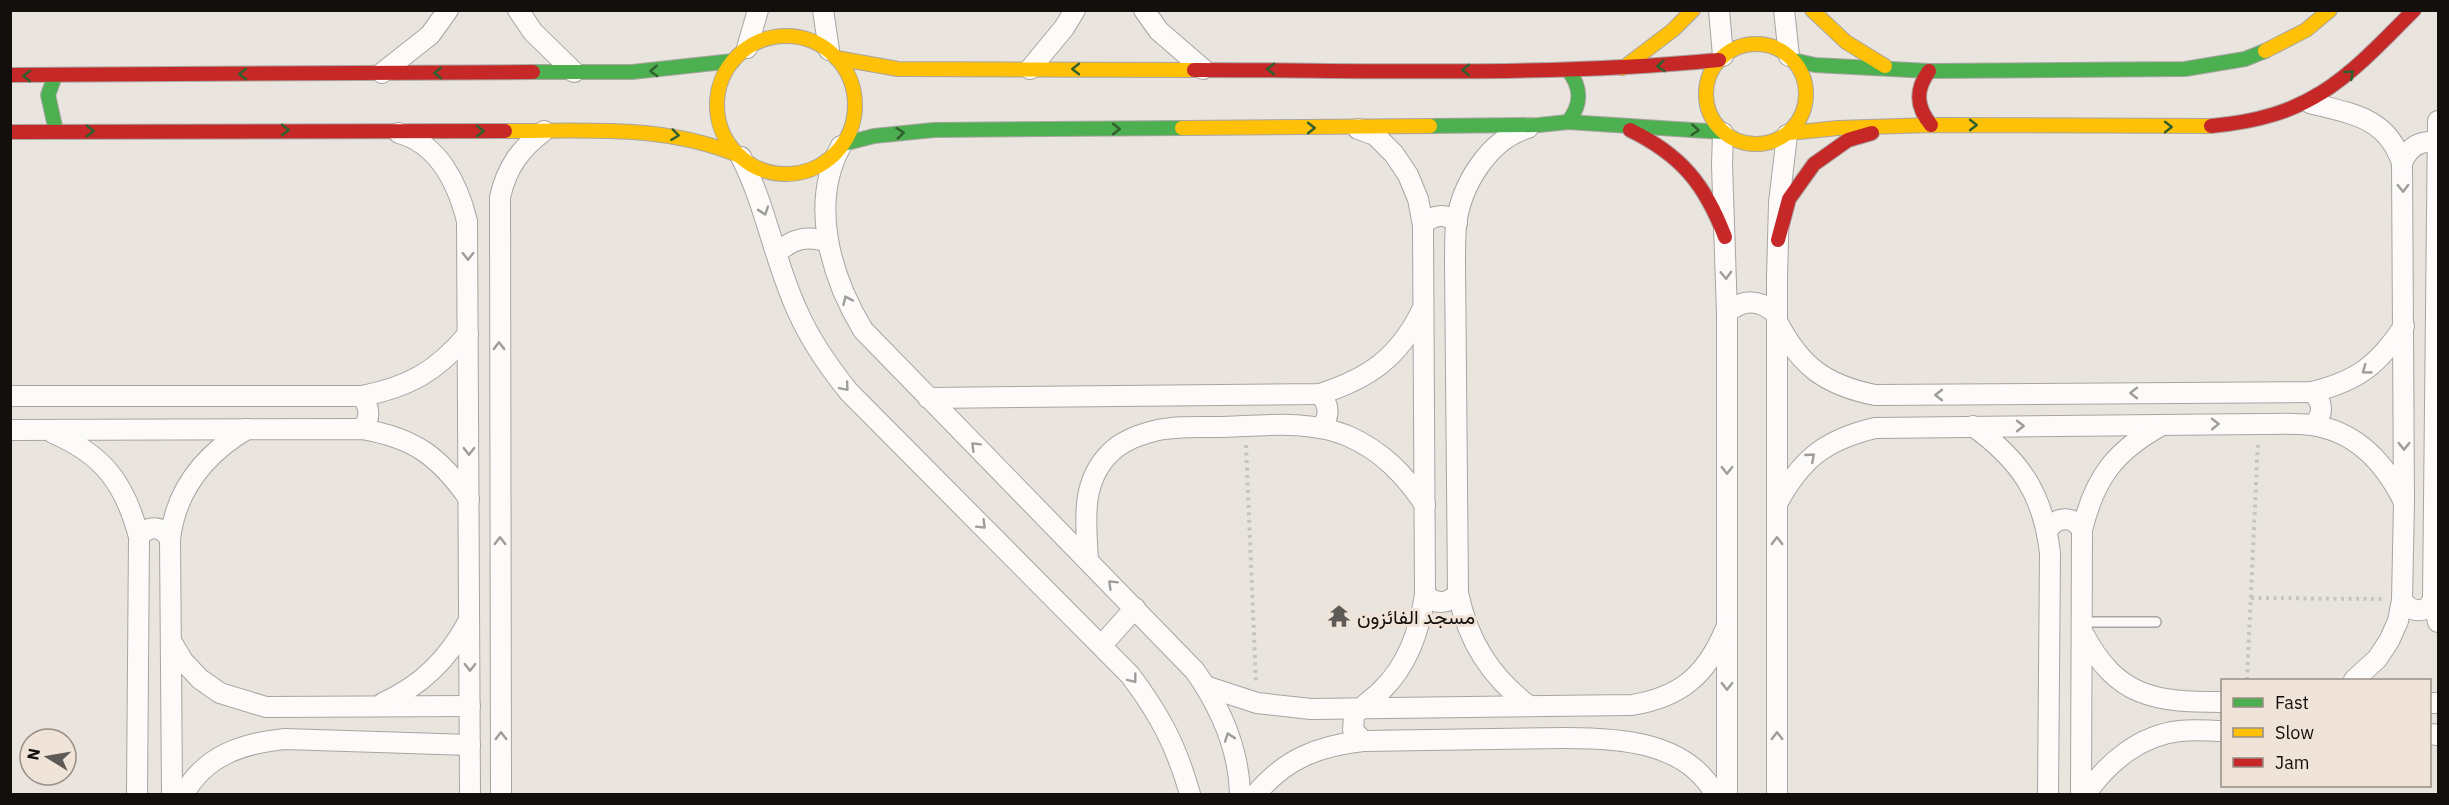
<svg xmlns="http://www.w3.org/2000/svg" width="2449" height="805" font-family="'IBM Plex Sans',Vazirmatn,sans-serif">
  <style>
    .lines { fill: none; stroke-linecap: round; stroke-linejoin: round }
    .lane-casing { stroke: #a9a4a0; stroke-width: 12 }
    .street-casing { stroke: #a9a4a0; stroke-width: 22 }
    .fast-casing { stroke: #a9a4a0; stroke-width: 16 }
    .slow-casing { stroke: #a9a4a0; stroke-width: 16 }
    .jam-casing { stroke: #a9a4a0; stroke-width: 16 }
    .path { stroke: #c6c4c2; stroke-width: 4; stroke-dasharray: 3 4.5; stroke-linecap: butt }
    .lane { stroke: #fcfbfa; stroke-width: 9 }
    .street { stroke: #fcfbfa; stroke-width: 20 }
    .fast { stroke: #4caf50; stroke-width: 14 }
    .slow { stroke: #ffc107; stroke-width: 14 }
    .jam { stroke: #c62828; stroke-width: 14 }
    .oneway { stroke: #305f2e }
    .oneway2 { stroke: #9f9d9b }
    .labels { text-anchor: middle; dominant-baseline: central; stroke-width: 6; stroke-linejoin: round; paint-order: stroke }
    .poi-label { font-size: 20px; fill: #130f0c; stroke: #f0e3d8; text-anchor: start }
  </style>
  <rect width="100%" height="100%" fill="#eae4de"/>
  <g class="lines">
    <!-- lane casing -->
    <g class="lane-casing">
      <polyline id="lane" points="2082,622 2156,622"/>
    </g>
    <!-- street casing -->
    <g class="street-casing">
      <g id="street">
        <polyline points="518,10 533,32 574,72"/>
        <polyline points="823,10 829,50"/>
        <polyline points="1144,10 1159,31 1203,69"/>
        <polyline points="1719,10 1723,56"/>
        <polyline points="1784,10 1789,56"/>
        <polyline points="747,48 758,10"/>
        <polyline points="1030,69 1064,28 1075,10"/>
        <polyline points="382,73 430,35 448,10"/>
        <path d="M 2310,103 C 2352,114 2387,117 2402,163 L 2404,502 L 2402,600 L 2398,621 L 2389,641 L 2377,659 L 2354,680"/>
        <polyline points="2438,121 2433,598 2438,622"/>
        <path d="M 1528,128 C 1489,139 1461,185 1456,225 C 1455,237 1455,250 1455,263 L 1458,593 C 1468,641 1490,676 1529,706"/>
        <path d="M 1358,129 L 1375,135 L 1394,154 L 1408,175 L 1418,199 L 1423,225 L 1425,595 C 1419,631 1408,665 1381,691 C 1373,699 1361,706 1354,716 L 1353,730 L 1363,741"/>
        <path d="M 399,133 C 439,144 458,185 467,221 L 470,794"/>
        <polyline points="1723,133 1722,165 1727,313 1727,794"/>
        <path d="M 841,146 C 809,204 831,277 863,330 L 1195,671 C 1220,707 1239,750 1240,794"/>
        <path d="M 741,157 C 766,206 774,260 797,310 C 810,340 828,366 849,392 L 1130,675 C 1160,715 1176,745 1190,794"/>
        <path d="M 2402,163 C 2409,146 2420,140 2438,142"/>
        <path d="M 1423,225 C 1433,214 1446,213 1457,223"/>
        <path d="M 777,253 C 793,238 808,235 828,242"/>
        <path d="M 1727,313 C 1743,298 1761,299 1777,315"/>
        <path d="M 1777,321 C 1800,366 1825,385 1875,395 L 2312,392 C 2358,381 2379,364 2404,326"/>
        <path d="M 1320,394 C 1330,406 1330,416 1321,428"/>
        <path d="M 10,396 L 362,396 C 409,387 437,371 468,334"/>
        <path d="M 928,398 L 1320,394 C 1370,378 1399,357 1422,310"/>
        <path d="M 2312,425 C 2324,416 2324,402 2312,392"/>
        <path d="M 1973,426 C 2021,461 2043,494 2050,553 L 2048,794"/>
        <path d="M 362,429 C 371,418 370,408 362,396"/>
        <path d="M 10,430 L 362,429 C 414,438 439,456 469,499"/>
        <path d="M 53,433 C 104,455 125,484 139,537 L 137,794"/>
        <path d="M 1777,504 C 1801,459 1825,440 1875,428 L 2259,424 C 2276,424 2294,423 2311,425 C 2356,431 2385,463 2404,502"/>
        <path d="M 2047,531 C 2056,516 2073,515 2082,530"/>
        <path d="M 139,537 C 149,524 162,526 170,539"/>
        <path d="M 1088,560 C 1086,522 1080,483 1110,453 C 1122,441 1138,435 1154,431 C 1174,426 1197,427 1217,427 C 1260,426 1308,419 1348,436 C 1382,451 1405,475 1425,505"/>
        <path d="M 1425,595 C 1436,605 1449,604 1458,593"/>
        <path d="M 2402,600 C 2411,613 2428,615 2433,598"/>
        <path d="M 2083,633 C 2117,698 2155,702 2222,702"/>
        <polyline points="171,641 183,661 200,679 220,693 266,707 470,706"/>
        <polyline points="1102,645 1135,608"/>
        <path d="M 1205,686 L 1257,703 L 1311,709 L 1632,705 C 1680,697 1706,676 1725,630"/>
        <path d="M 383,703 C 422,685 448,659 468,622"/>
        <polyline points="2430,703 2438,703"/>
        <polyline points="2430,734 2438,735"/>
        <path d="M 172,794 L 170,539 C 176,489 205,454 247,429"/>
        <path d="M 184,794 C 205,755 244,743 285,739 L 470,745"/>
        <path d="M 501,794 L 500,197 C 507,167 520,149 544,131"/>
        <path d="M 1256,794 C 1285,759 1318,746 1363,741 L 1565,738 C 1618,738 1686,741 1715,794"/>
        <polyline points="1777,794 1777,277 1779,203 1787,135"/>
        <path d="M 2081,794 L 2082,530 C 2095,477 2115,451 2162,425"/>
        <path d="M 2086,794 C 2107,763 2140,735 2180,731 C 2194,729 2209,731 2222,731"/>
      </g>
    </g>
    <!-- fast casing -->
    <g class="fast-casing">
      <g id="fast">
        <polyline points="1793,60 1815,65 1929,71 2185,69 2245,59 2265,51"/>
        <path d="M 1568,70 C 1582,88 1582,104 1568,122"/>
        <polyline points="533,72 632,72 733,61"/>
        <polyline points="55,76 48,95 56,131"/>
        <polyline points="1430,126 1539,125 1568,122 1722,132"/>
        <polyline points="843,144 874,136 934,130 1182,128"/>
      </g>
    </g>
    <!-- slow casing -->
    <g class="slow-casing">
      <g id="slow">
        <polyline points="1812,10 1846,42 1885,66"/>
        <circle cx="786" cy="105" r="69"/>
        <circle cx="1756" cy="94" r="50"/>
        <polyline points="2265,51 2306,30 2330,10"/>
        <polyline points="836,58 898,69 1194,70"/>
        <polyline points="1623,68 1673,30 1693,10"/>
        <polyline points="1182,128 1430,126"/>
        <path d="M 505,131 C 585,131 665,124 740,156"/>
        <polyline points="1789,133 1838,128 1931,125 2211,126"/>
      </g>
    </g>
    <!-- jam casing -->
    <g class="jam-casing">
      <g id="jam">
        <path d="M 1194,70 C 1369,70 1545,77 1719,60"/>
        <path d="M 1929,71 C 1915,90 1916,107 1931,125"/>
        <polyline points="10,75 533,72"/>
        <path d="M 2211,126 C 2312,117 2346,79 2414,10"/>
        <path d="M 1630,130 C 1681,155 1705,184 1725,237"/>
        <polyline points="10,132 505,131"/>
        <polyline points="1778,240 1789,199 1814,164 1848,140 1872,133"/>
      </g>
    </g>
    <!-- path -->
    <g class="path">
      <polyline points="1246,445 1256,683"/>
      <polyline points="2251,598 2383,599"/>
      <polyline points="2247,680 2258,441"/>
    </g>
    <!-- lane -->
    <use href="#lane" class="lane"/>
    <!-- street -->
    <use href="#street" class="street"/>
    <!-- fast -->
    <use href="#fast" class="fast"/>
    <!-- slow -->
    <use href="#slow" class="slow"/>
    <!-- jam -->
    <use href="#jam" class="jam"/>
  </g>
  <!-- one-way arrows -->
  <defs><path id="oneway-chevron" d="M-2-3.5L2.5 0L-2 3.5" fill="none" stroke-width="1.6" stroke-linecap="round" stroke-linejoin="round" transform="scale(1.5)"/></defs>
  <g class="oneway">
    <use href="#oneway-chevron" transform="translate(1661 66) rotate(176)"/>
    <use href="#oneway-chevron" transform="translate(1076 69) rotate(-180)"/>
    <use href="#oneway-chevron" transform="translate(1271 69) rotate(-180)"/>
    <use href="#oneway-chevron" transform="translate(1466 70) rotate(-180)"/>
    <use href="#oneway-chevron" transform="translate(654 71) rotate(178)"/>
    <use href="#oneway-chevron" transform="translate(438 73) rotate(179)"/>
    <use href="#oneway-chevron" transform="translate(243 74) rotate(180)"/>
    <use href="#oneway-chevron" transform="translate(2350 74) rotate(-41)"/>
    <use href="#oneway-chevron" transform="translate(27 76) rotate(-179)"/>
    <use href="#oneway-chevron" transform="translate(1973 125)"/>
    <use href="#oneway-chevron" transform="translate(2168 127)"/>
    <use href="#oneway-chevron" transform="translate(1311 128)"/>
    <use href="#oneway-chevron" transform="translate(1116 129)"/>
    <use href="#oneway-chevron" transform="translate(285 130)"/>
    <use href="#oneway-chevron" transform="translate(1695 130) rotate(4)"/>
    <use href="#oneway-chevron" transform="translate(90 131)"/>
    <use href="#oneway-chevron" transform="translate(480 131)"/>
    <use href="#oneway-chevron" transform="translate(900 133) rotate(-6)"/>
    <use href="#oneway-chevron" transform="translate(675 135) rotate(7)"/>
  </g>
  <g class="oneway2">
    <use href="#oneway-chevron" transform="translate(2403 188) rotate(89)"/>
    <use href="#oneway-chevron" transform="translate(764 211) rotate(71)"/>
    <use href="#oneway-chevron" transform="translate(468 256) rotate(90)"/>
    <use href="#oneway-chevron" transform="translate(1726 275) rotate(88)"/>
    <use href="#oneway-chevron" transform="translate(847 300) rotate(-114)"/>
    <use href="#oneway-chevron" transform="translate(499 346) rotate(-90)"/>
    <use href="#oneway-chevron" transform="translate(2366 370) rotate(144)"/>
    <use href="#oneway-chevron" transform="translate(845 387) rotate(50)"/>
    <use href="#oneway-chevron" transform="translate(2134 393) rotate(180)"/>
    <use href="#oneway-chevron" transform="translate(1939 395) rotate(180)"/>
    <use href="#oneway-chevron" transform="translate(2215 424) rotate(-1)"/>
    <use href="#oneway-chevron" transform="translate(2020 426)"/>
    <use href="#oneway-chevron" transform="translate(975 446) rotate(-135)"/>
    <use href="#oneway-chevron" transform="translate(2404 446) rotate(90)"/>
    <use href="#oneway-chevron" transform="translate(469 451) rotate(90)"/>
    <use href="#oneway-chevron" transform="translate(1811 457) rotate(-41)"/>
    <use href="#oneway-chevron" transform="translate(1727 470) rotate(90)"/>
    <use href="#oneway-chevron" transform="translate(982 525) rotate(45)"/>
    <use href="#oneway-chevron" transform="translate(500 541) rotate(-90)"/>
    <use href="#oneway-chevron" transform="translate(1777 541) rotate(-90)"/>
    <use href="#oneway-chevron" transform="translate(1112 584) rotate(-135)"/>
    <use href="#oneway-chevron" transform="translate(470 667) rotate(90)"/>
    <use href="#oneway-chevron" transform="translate(1133 679) rotate(52)"/>
    <use href="#oneway-chevron" transform="translate(1727 686) rotate(90)"/>
    <use href="#oneway-chevron" transform="translate(501 736) rotate(-90)"/>
    <use href="#oneway-chevron" transform="translate(1777 736) rotate(-90)"/>
    <use href="#oneway-chevron" transform="translate(1229 737) rotate(-109)"/>
  </g>
  <!-- icons -->
  <defs>
    <g id="temple-bare" transform="scale(1.8)"><path d="M0-6L5-2H3V0L6.5 2.5H4V6H1.5V3h-3V6H-4V2.5H-6.5L-3 0V-2H-5Z" fill="#5e5a56" stroke="#f0e3d8" stroke-width="2.5" paint-order="stroke"/></g>
  </defs>
  <g fill-rule="evenodd">
    <use href="#temple-bare" x="1339" y="616"/>
  </g>
  <g class="labels">
    <!-- poi labels -->
    <g class="poi-label">
      <text x="1357" y="616">مسجد الفائزون</text>
    </g>
  </g>
  <!-- border -->
  <rect width="2449" height="805" fill="none" stroke="#130f0c" stroke-width="24"/>
  <!-- legend -->
  <rect x="2221" y="679" width="210" height="108" fill="#f0e3d8" stroke="#988e86" stroke-width="1.5"/>
  <rect x="2233" y="698" width="30" height="9" fill="#4caf50" stroke="#988e86" stroke-width="1.5"/>
  <text x="2275" y="709" font-size="18" fill="#130f0c">Fast</text>
  <rect x="2233" y="728" width="30" height="9" fill="#ffc107" stroke="#988e86" stroke-width="1.5"/>
  <text x="2275" y="739" font-size="18" fill="#130f0c">Slow</text>
  <rect x="2233" y="758" width="30" height="9" fill="#c62828" stroke="#988e86" stroke-width="1.5"/>
  <text x="2275" y="769" font-size="18" fill="#130f0c">Jam</text>
  <!-- north arrow -->
  <g transform="translate(48 757) rotate(281)"><circle r="28" fill="#f0e3d8" stroke="#988e86" stroke-width="1.5"/>
  <path d="M0-4.5L10 22L0 15L-10 22Z" fill="#5e5a56"/>
  <text y="-9" font-size="16" font-weight="bold" text-anchor="middle" fill="#130f0c">N</text>
  </g>
</svg>
